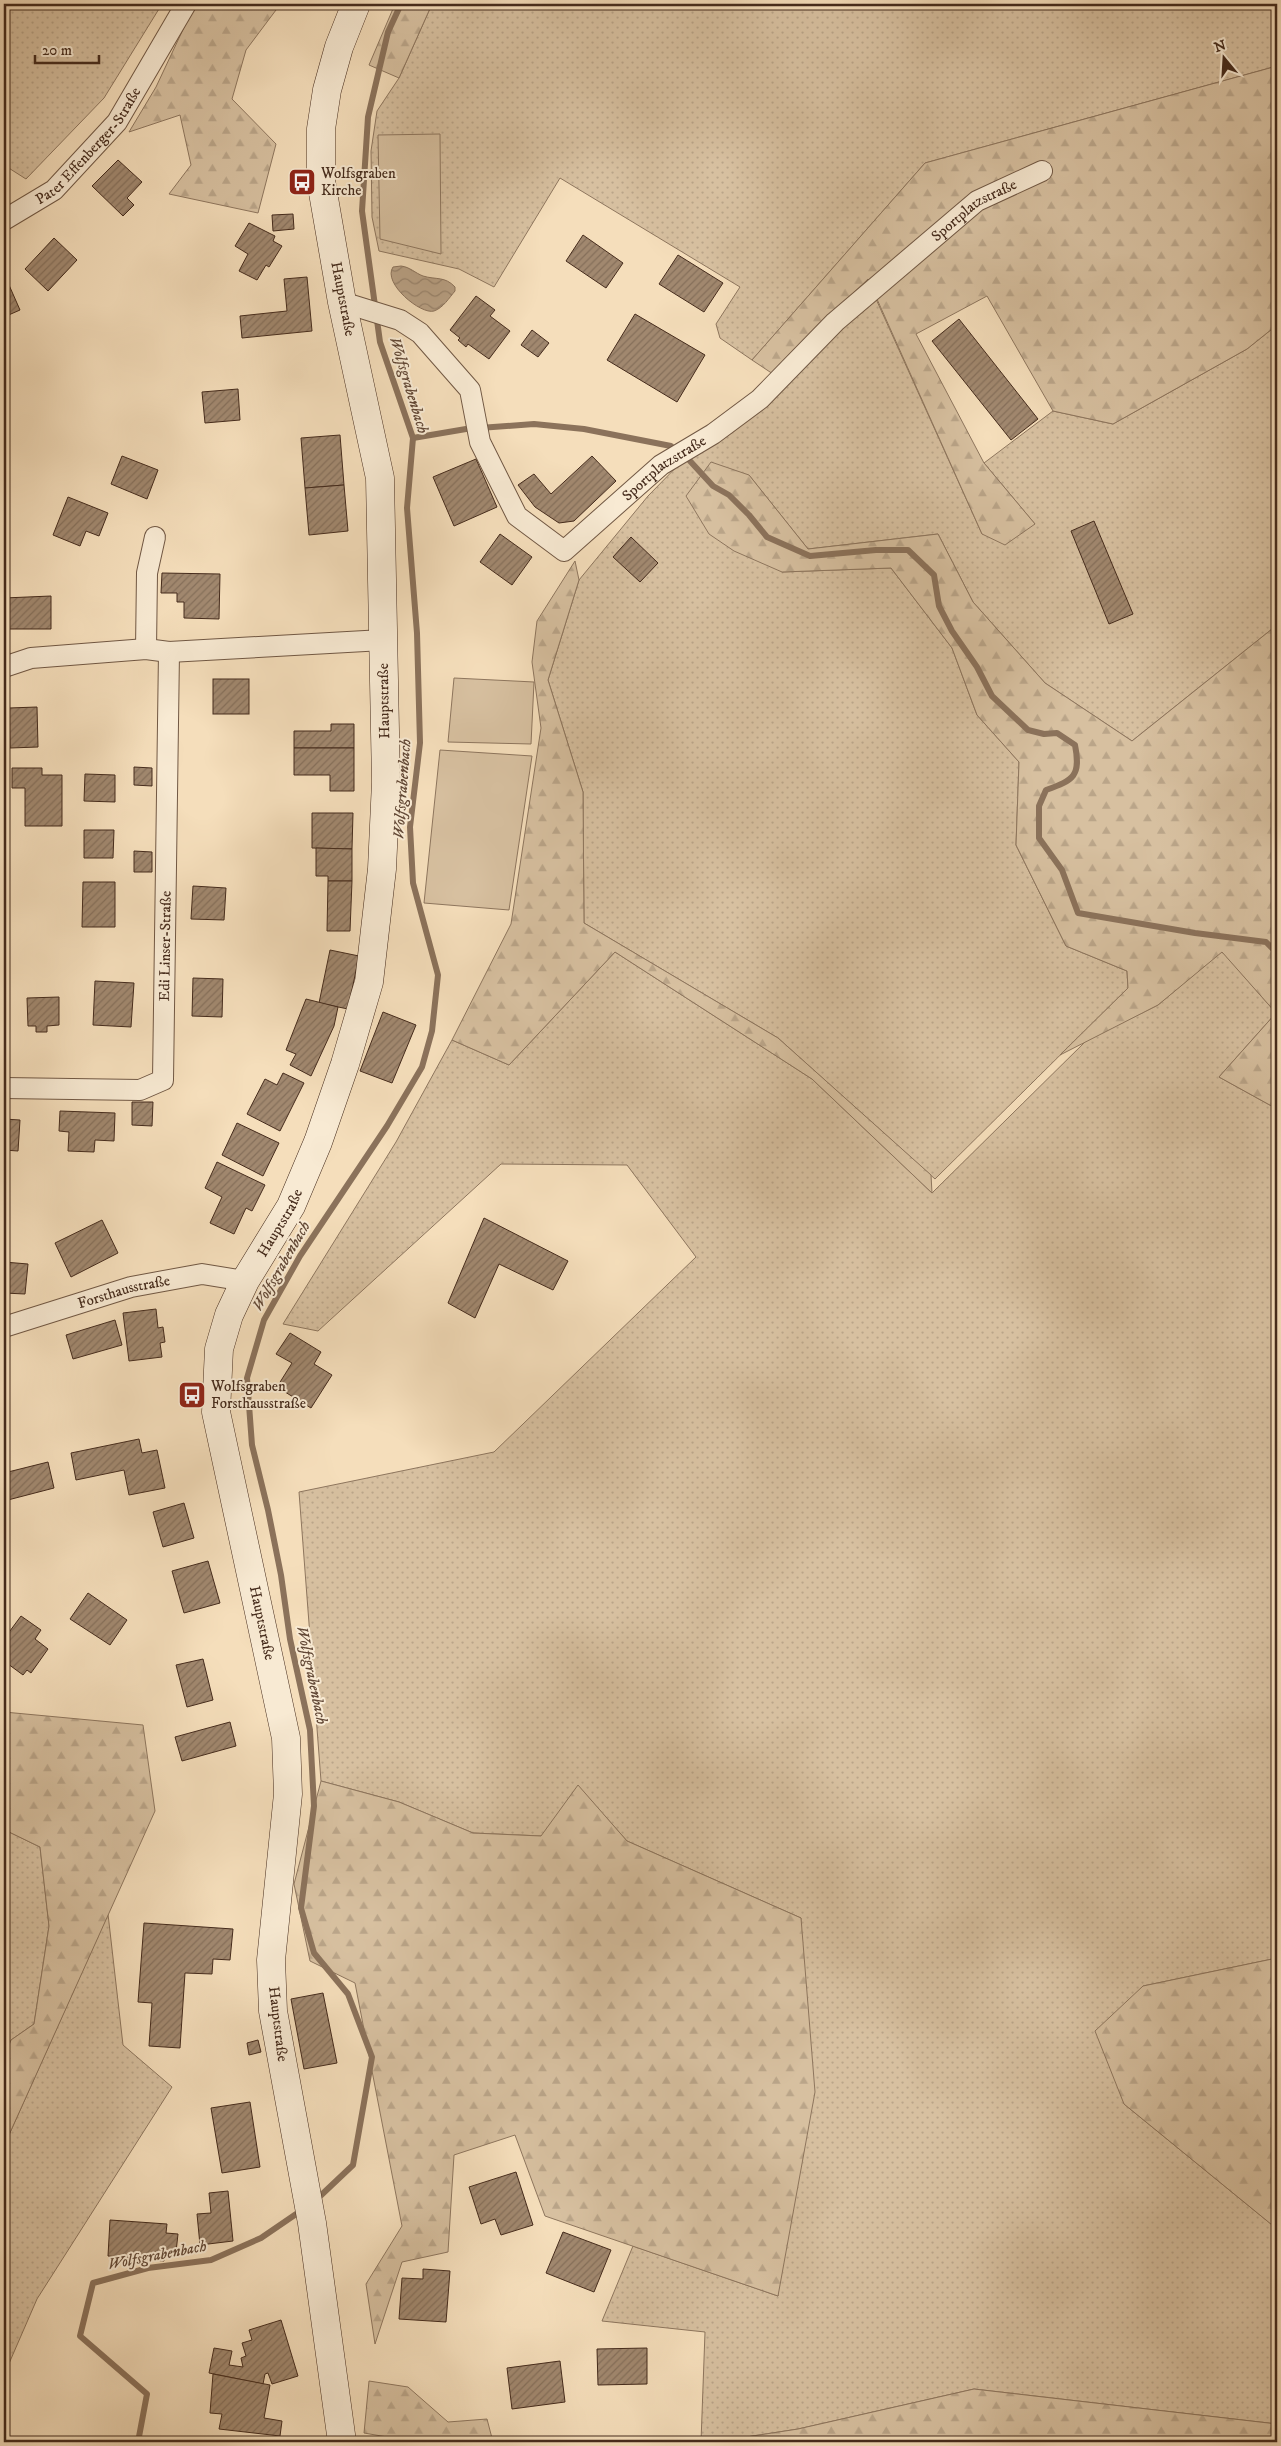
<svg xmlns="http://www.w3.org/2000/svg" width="1281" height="2446" font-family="'IM FELL DW Pica',serif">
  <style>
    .grass { fill: url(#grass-dots); stroke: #8e765e }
    .forest { fill: url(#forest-firs); stroke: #8e765e }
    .park { fill: #d7c0a0; stroke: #8e765e }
    .water { fill: url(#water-waves); stroke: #8b725b }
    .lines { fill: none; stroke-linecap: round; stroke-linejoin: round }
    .stream { stroke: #8b725b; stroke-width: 6 }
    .building { fill: url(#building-hatch); stroke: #452b1c }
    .street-casing { stroke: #715844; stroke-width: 22 }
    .secondary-casing { stroke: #452b1c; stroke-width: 29 }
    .street { stroke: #f8ead3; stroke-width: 20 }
    .secondary { stroke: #f8ead3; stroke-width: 28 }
    .labels { text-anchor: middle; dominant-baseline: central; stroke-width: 4; stroke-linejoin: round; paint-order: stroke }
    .street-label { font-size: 15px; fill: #452b1c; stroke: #f8ead3 }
    .poi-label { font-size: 15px; fill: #452b1c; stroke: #f8ead3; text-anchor: start }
    .water-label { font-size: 16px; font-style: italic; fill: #624836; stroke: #f8ead3 }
  </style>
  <defs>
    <pattern id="grass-dots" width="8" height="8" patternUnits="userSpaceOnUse" patternTransform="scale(1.25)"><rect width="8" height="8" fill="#d7c0a0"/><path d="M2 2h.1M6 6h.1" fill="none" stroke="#baa589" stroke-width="1.8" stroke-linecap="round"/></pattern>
    <pattern id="forest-firs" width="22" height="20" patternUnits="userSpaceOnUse" patternTransform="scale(1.25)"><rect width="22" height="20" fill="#d7c0a0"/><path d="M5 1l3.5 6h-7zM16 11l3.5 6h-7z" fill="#baa589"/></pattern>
    <pattern id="water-waves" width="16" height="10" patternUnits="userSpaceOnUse" patternTransform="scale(1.25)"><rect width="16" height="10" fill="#b9a185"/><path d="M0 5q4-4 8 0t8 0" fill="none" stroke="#98836c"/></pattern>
    <pattern id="building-hatch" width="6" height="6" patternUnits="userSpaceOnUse" patternTransform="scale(1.25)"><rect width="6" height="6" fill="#a1886f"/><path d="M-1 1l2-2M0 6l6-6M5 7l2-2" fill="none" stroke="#856f5a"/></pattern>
  </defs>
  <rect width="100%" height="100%" fill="#f5debb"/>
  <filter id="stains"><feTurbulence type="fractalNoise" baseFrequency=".004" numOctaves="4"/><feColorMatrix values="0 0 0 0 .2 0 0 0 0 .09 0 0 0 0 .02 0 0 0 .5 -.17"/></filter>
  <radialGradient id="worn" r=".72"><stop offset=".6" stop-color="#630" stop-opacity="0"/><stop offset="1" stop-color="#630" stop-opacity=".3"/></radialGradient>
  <!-- grass -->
  <g class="grass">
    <polygon points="4,4 162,4 104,98 26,179 4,165"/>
    <polygon points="432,4 1277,4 1277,66 925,163 752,360 720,338 716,324 740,287 560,178 494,287 459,269 379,251 372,217 371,151 377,111 399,78"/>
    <polygon points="876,299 982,534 1035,524 984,463 1053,411 1113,424 1247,349 1277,325 1277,625 1132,741 1045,683 973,602 938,534 808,549 749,475 782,572 891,568 952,648 977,715 1019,762 1016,845 1066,946 1127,971 1128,988 935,1179 778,1038 584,923 583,792 548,680 579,580 648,496 691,452 835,329"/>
    <polygon points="1222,951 1276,1013 1219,1077 1277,1109 1277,1958 1143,1986 1124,2104 1277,2229 1277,2424 974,2389 798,2429 714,2442 701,2442 705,2332 602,2321 633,2246 778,2296 801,1918 627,1841 578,1786 542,1836 473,1833 399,1802 321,1781 299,1492 494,1452 696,1257 627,1165 501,1164 318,1331 283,1324 396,1142 452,1040 509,1065 615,952 812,1079 932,1193 1087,1040 1158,1005"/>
    <polygon points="7,1831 40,1847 49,1926 34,2024 11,2040 4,2058 4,1832"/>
    <polygon points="108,1914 123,2045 172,2087 37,2299 4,2375 4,2146"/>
  </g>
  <!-- forest -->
  <g class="forest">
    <polygon points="195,4 278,4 279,6 246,50 232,99 276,144 258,213 169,194 191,165 180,115 129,132 156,87"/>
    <polygon points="395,4 432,4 399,78 369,65"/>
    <polygon points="1277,66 1277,325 1247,349 1113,424 1053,411 987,296 916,334 984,463 1035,524 1005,545 982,534 868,279 827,318 776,376 752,360 925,163"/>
    <polygon points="711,462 749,475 808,549 938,534 973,602 1045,683 1132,741 1277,625 1277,1109 1219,1077 1276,1013 1222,952 1158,1005 1060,1055 1128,988 1127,971 1066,946 1016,845 1019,762 977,715 952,648 891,568 782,572 734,551 709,534 686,496"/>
    <polygon points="575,561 579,580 548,680 583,792 584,923 778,1038 931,1175 932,1193 812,1079 615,952 509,1065 452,1040 511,924 541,728 532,662 537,621"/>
    <polygon points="4,1712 143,1725 155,1811 4,2146 4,2058 11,2040 34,2024 49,1926 40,1847 7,1831 4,1832"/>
    <polygon points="321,1781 399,1802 473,1833 541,1836 578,1785 627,1841 801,1918 815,2092 778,2296 545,2216 515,2135 454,2155 448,2252 402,2262 375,2344 366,2284 402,2226 355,1983 310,1961 294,1884"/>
    <polygon points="1277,1958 1277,2229 1124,2104 1095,2031 1143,1986"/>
    <polygon points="369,2381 408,2387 448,2422 487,2419 493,2442 416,2442 364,2433"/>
    <polygon points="974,2389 1277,2424 1277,2442 714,2442 798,2429"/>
  </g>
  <!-- park -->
  <g class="park">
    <polygon points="440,134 441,254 380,239 378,135"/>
    <polygon points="454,678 534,682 531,744 448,742"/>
    <polygon points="440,750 532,756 509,910 424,903"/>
  </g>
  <!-- water -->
  <path class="water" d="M 401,266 C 410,267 415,273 423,276 C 436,280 445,276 455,287 L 455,291 C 449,298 443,308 434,311 C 421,315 382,283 393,267 Z"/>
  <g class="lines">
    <!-- stream -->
    <g class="stream">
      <polyline points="413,438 466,429 534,424 584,429 671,446"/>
      <path d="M 690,461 L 713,486 L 729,495 L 749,515 L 767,537 L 810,556 L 876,550 L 908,550 L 934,575 L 939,606 L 952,631 L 977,667 L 992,696 L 1028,730 L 1044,734 L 1057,733 L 1075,745 C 1081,776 1074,780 1046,790 L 1039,806 L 1039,838 L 1062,870 L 1078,913 L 1195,933 L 1266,942 L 1277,953"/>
      <polyline points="316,2200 353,2165 372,2057 348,1994 314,1953 301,1908 314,1806 310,1730 290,1639 281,1575 268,1510 252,1445 247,1378 264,1320 300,1256 387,1126 422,1067 432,1031 438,975 413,883 410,827 420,743 417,633 407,508 413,438 380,342 362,211 368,117 388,32 401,4"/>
      <polyline points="138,2442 147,2394 80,2336 93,2283 148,2268 211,2260 261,2238 302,2210"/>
    </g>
  </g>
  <!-- building -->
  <g class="building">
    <polygon points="118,160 142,182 127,198 134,205 123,216 92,186"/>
    <polygon points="293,214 294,229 273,231 272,215"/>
    <polygon points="249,223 275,236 273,241 282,246 269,267 266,265 257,280 239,271 248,254 235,246"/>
    <polygon points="583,235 623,263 606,288 566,261"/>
    <polygon points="54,238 77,260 48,291 25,269"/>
    <polygon points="678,255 723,283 704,312 659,284"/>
    <polygon points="307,277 312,331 242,338 240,316 287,311 284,279"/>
    <polygon points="9,285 20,310 4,317 4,287"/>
    <polygon points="476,296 495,310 490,316 510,331 489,359 468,344 466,347 458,340 460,338 450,330"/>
    <polygon points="635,314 705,355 677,402 607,360"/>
    <polygon points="959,319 1038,419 1011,440 932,341"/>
    <polygon points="532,330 549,343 538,357 521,345"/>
    <polygon points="238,389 240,420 205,423 202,392"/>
    <polygon points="340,435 344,485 305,488 301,438"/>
    <polygon points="122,456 158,470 147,499 111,484"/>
    <polygon points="592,456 616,481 574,521 559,523 535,507 518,485 534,474 551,494"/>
    <polygon points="476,459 497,507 454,526 433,477"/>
    <polygon points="344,485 348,531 309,535 305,488"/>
    <polygon points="68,497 108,513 99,536 86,531 80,546 53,535"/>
    <polygon points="1094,521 1133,614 1109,624 1071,531"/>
    <polygon points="500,534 532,557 512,585 480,562"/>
    <polygon points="631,537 658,563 640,582 613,557"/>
    <polygon points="162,573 220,574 219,619 184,618 184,602 177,602 177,593 161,593"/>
    <polygon points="51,596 51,629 4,629 4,598"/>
    <rect x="213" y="679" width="36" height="35"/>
    <polygon points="37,707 38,747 10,748 9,708"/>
    <polygon points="331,724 354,724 354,748 294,748 294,731 331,731"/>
    <polygon points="294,748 354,748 354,791 330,791 330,775 294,775"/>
    <polygon points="134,767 152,768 152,786 134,785"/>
    <polygon points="12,768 42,768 42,775 62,775 62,826 25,826 25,788 12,788"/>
    <polygon points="85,774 115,775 115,802 84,801"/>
    <polygon points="312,813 353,813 352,849 312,848"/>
    <polygon points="84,830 114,830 113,858 84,858"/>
    <polygon points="316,848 352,849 352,881 328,881 328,876 316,876"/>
    <polygon points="134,851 152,852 152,872 134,872"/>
    <polygon points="328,881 352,881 350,931 327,931"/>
    <polygon points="83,882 115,882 115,927 82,927"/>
    <polygon points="193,886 226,888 224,920 191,919"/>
    <polygon points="330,950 359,956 348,1009 319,1003"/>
    <polygon points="193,978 223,979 222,1017 192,1016"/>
    <polygon points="95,981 134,983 131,1027 93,1025"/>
    <polygon points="59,997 59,1025 47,1026 47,1032 36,1032 36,1026 28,1026 27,998"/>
    <polygon points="306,999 338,1007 334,1026 311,1076 290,1065 296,1054 286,1050"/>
    <polygon points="383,1012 416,1025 392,1083 360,1071"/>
    <polygon points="283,1073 304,1083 280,1131 247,1114 265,1079 277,1085"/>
    <polygon points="132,1102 153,1102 152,1126 132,1125"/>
    <polygon points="60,1111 115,1113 114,1141 95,1140 94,1152 68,1151 69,1132 59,1131"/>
    <polygon points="4,1119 20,1120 18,1151 4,1150"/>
    <polygon points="237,1123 279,1143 263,1176 222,1155"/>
    <polygon points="217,1162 265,1185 252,1211 246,1208 234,1234 210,1223 222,1197 205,1188"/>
    <polygon points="484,1218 568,1261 553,1290 499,1264 475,1318 448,1303"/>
    <polygon points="102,1220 118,1253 71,1277 55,1243"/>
    <polygon points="4,1262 28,1264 25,1294 4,1293"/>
    <polygon points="156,1309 158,1328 163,1327 165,1342 160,1343 162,1357 129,1361 123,1313"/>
    <polygon points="115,1320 122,1345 73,1359 66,1335"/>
    <polygon points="290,1333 321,1352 314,1364 332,1375 311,1408 277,1387 292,1363 276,1354"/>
    <polygon points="139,1439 142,1453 157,1450 165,1488 129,1495 124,1470 76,1480 71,1453"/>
    <polygon points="48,1462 54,1488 4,1501 4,1473"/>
    <polygon points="184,1503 194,1538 163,1547 153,1512"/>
    <polygon points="208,1561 220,1603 184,1613 172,1571"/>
    <polygon points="88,1593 127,1620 110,1645 70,1619"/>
    <polygon points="21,1616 41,1630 35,1639 48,1649 31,1673 27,1670 23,1675 4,1661 4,1639"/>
    <polygon points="203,1659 213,1700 187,1707 176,1665"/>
    <polygon points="230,1722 236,1746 182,1761 175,1737"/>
    <polygon points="144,1923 233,1929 230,1960 213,1959 212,1974 185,1973 180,2048 149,2046 152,2003 138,2002"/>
    <polygon points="323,1993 337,2063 304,2069 291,1999"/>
    <polygon points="258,2040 261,2052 249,2055 247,2043"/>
    <polygon points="250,2102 260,2167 222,2173 211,2108"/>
    <polygon points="516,2172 533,2225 501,2235 495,2219 481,2224 469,2187"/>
    <polygon points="228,2191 233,2241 200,2245 197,2214 211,2213 209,2193"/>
    <polygon points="110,2220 167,2224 166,2233 178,2234 176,2252 165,2251 164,2261 108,2256"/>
    <polygon points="563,2232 611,2250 594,2292 546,2273"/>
    <polygon points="423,2269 450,2271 446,2322 399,2319 402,2278 423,2279"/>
    <polygon points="281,2320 298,2376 272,2384 268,2373 265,2374 263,2384 209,2373 214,2348 232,2351 229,2365 243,2367 241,2358 246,2356 242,2343 252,2340 249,2330"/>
    <polygon points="647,2348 647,2384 598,2385 597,2349"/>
    <polygon points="560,2361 565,2402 512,2409 507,2368"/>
    <polygon points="213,2374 270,2385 264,2418 282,2421 280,2436 219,2429 222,2414 210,2413"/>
    <polygon points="259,2439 275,2442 258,2442"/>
  </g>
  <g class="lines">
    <!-- street casing -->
    <g class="street-casing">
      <g id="street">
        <path id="s1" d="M 4,220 L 54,190 L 117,122 L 186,4"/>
        <path id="s2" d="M 342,302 L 400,320 L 420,333 L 470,390 L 480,442 L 517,516 L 564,551 L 661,465 L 713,434 L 760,399 L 835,322 L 977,201 L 1042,171"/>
        <polyline points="146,649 147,573 155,537"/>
        <polyline points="4,667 31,658 146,649 169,652 383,640"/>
        <path id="s3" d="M 4,1088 L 140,1090 L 163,1080 L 169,652"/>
        <path id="s4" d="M 4,1327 L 131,1287 L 202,1274 L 245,1281"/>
      </g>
    </g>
    <!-- secondary casing -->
    <g class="secondary-casing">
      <g id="secondary">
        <path id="s5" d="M 342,2442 L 312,2223 L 273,2011 L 271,1960 L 288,1794 L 286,1738 L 216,1412 L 219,1349 L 229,1315 L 245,1281 L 291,1206 L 318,1142 L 345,1064 L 369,982 L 382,869 L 386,782 L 380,478 L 342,302 L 321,181 L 321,129 L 327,90 L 339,47 L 356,4"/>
      </g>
    </g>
    <!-- street -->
    <use href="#street" class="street"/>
    <!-- secondary -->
    <use href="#secondary" class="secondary"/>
  </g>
  <!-- icons -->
  <defs>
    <g id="bus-square" transform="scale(1.4375)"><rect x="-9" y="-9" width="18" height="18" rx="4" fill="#8f2418" stroke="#f8ead3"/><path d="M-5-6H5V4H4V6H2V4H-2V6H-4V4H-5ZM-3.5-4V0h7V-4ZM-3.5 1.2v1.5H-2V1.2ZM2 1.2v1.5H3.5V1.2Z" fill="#fff"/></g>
  </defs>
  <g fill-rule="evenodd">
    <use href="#bus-square" x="302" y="182"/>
    <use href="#bus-square" x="192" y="1395"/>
  </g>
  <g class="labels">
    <!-- street labels -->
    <g class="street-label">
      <text stroke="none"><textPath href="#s1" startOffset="114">Pater Effenberger-Straße</textPath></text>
      <text stroke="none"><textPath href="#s2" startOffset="890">Sportplatzstraße</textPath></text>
      <text transform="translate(343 299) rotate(79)">Hauptstraße</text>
      <text stroke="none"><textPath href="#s2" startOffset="485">Sportplatzstraße</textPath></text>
      <text transform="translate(384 701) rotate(-91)">Hauptstraße</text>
      <text stroke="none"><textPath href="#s3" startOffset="295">Edi Linser-Straße</textPath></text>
      <text stroke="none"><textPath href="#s5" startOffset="1248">Hauptstraße</textPath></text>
      <text stroke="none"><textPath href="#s4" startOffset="125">Forsthausstraße</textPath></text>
      <text transform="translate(262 1623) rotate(78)">Hauptstraße</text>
      <text transform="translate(278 2024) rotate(83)">Hauptstraße</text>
    </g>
    <!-- poi labels -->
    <g class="poi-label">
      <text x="321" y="173">Wolfsgraben<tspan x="321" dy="17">Kirche</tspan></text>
      <text x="211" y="1386">Wolfsgraben<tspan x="211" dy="17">Forsthausstraße</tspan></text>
    </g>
    <!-- water labels -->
    <g class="water-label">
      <text transform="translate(409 385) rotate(73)">Wolfsgrabenbach</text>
      <text transform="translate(402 789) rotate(-86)">Wolfsgrabenbach</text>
      <text transform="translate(281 1266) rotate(-60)">Wolfsgrabenbach</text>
      <text transform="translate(312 1675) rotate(78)">Wolfsgrabenbach</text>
      <text transform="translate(157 2255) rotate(-11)">Wolfsgrabenbach</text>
    </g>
  </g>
  <!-- margin -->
  <rect width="1281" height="2446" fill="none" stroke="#f5debb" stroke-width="20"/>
  <rect x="5" y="5" width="1271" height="2436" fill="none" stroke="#452b1c" stroke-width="2.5"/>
  <rect x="10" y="10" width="1261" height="2426" fill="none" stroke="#452b1c"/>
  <!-- north arrow -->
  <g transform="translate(1224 58) rotate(342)" stroke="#f8ead3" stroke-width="4" paint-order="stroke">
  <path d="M0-4L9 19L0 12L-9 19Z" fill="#452b1c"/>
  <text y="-8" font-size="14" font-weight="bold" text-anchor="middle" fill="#452b1c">N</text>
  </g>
  <!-- scale -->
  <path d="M35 55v8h64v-8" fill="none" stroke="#452b1c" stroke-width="2.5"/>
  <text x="42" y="55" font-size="15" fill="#452b1c" stroke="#f8ead3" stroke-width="4" paint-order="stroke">20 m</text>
  <rect width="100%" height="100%" filter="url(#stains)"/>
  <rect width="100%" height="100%" fill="url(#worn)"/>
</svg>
